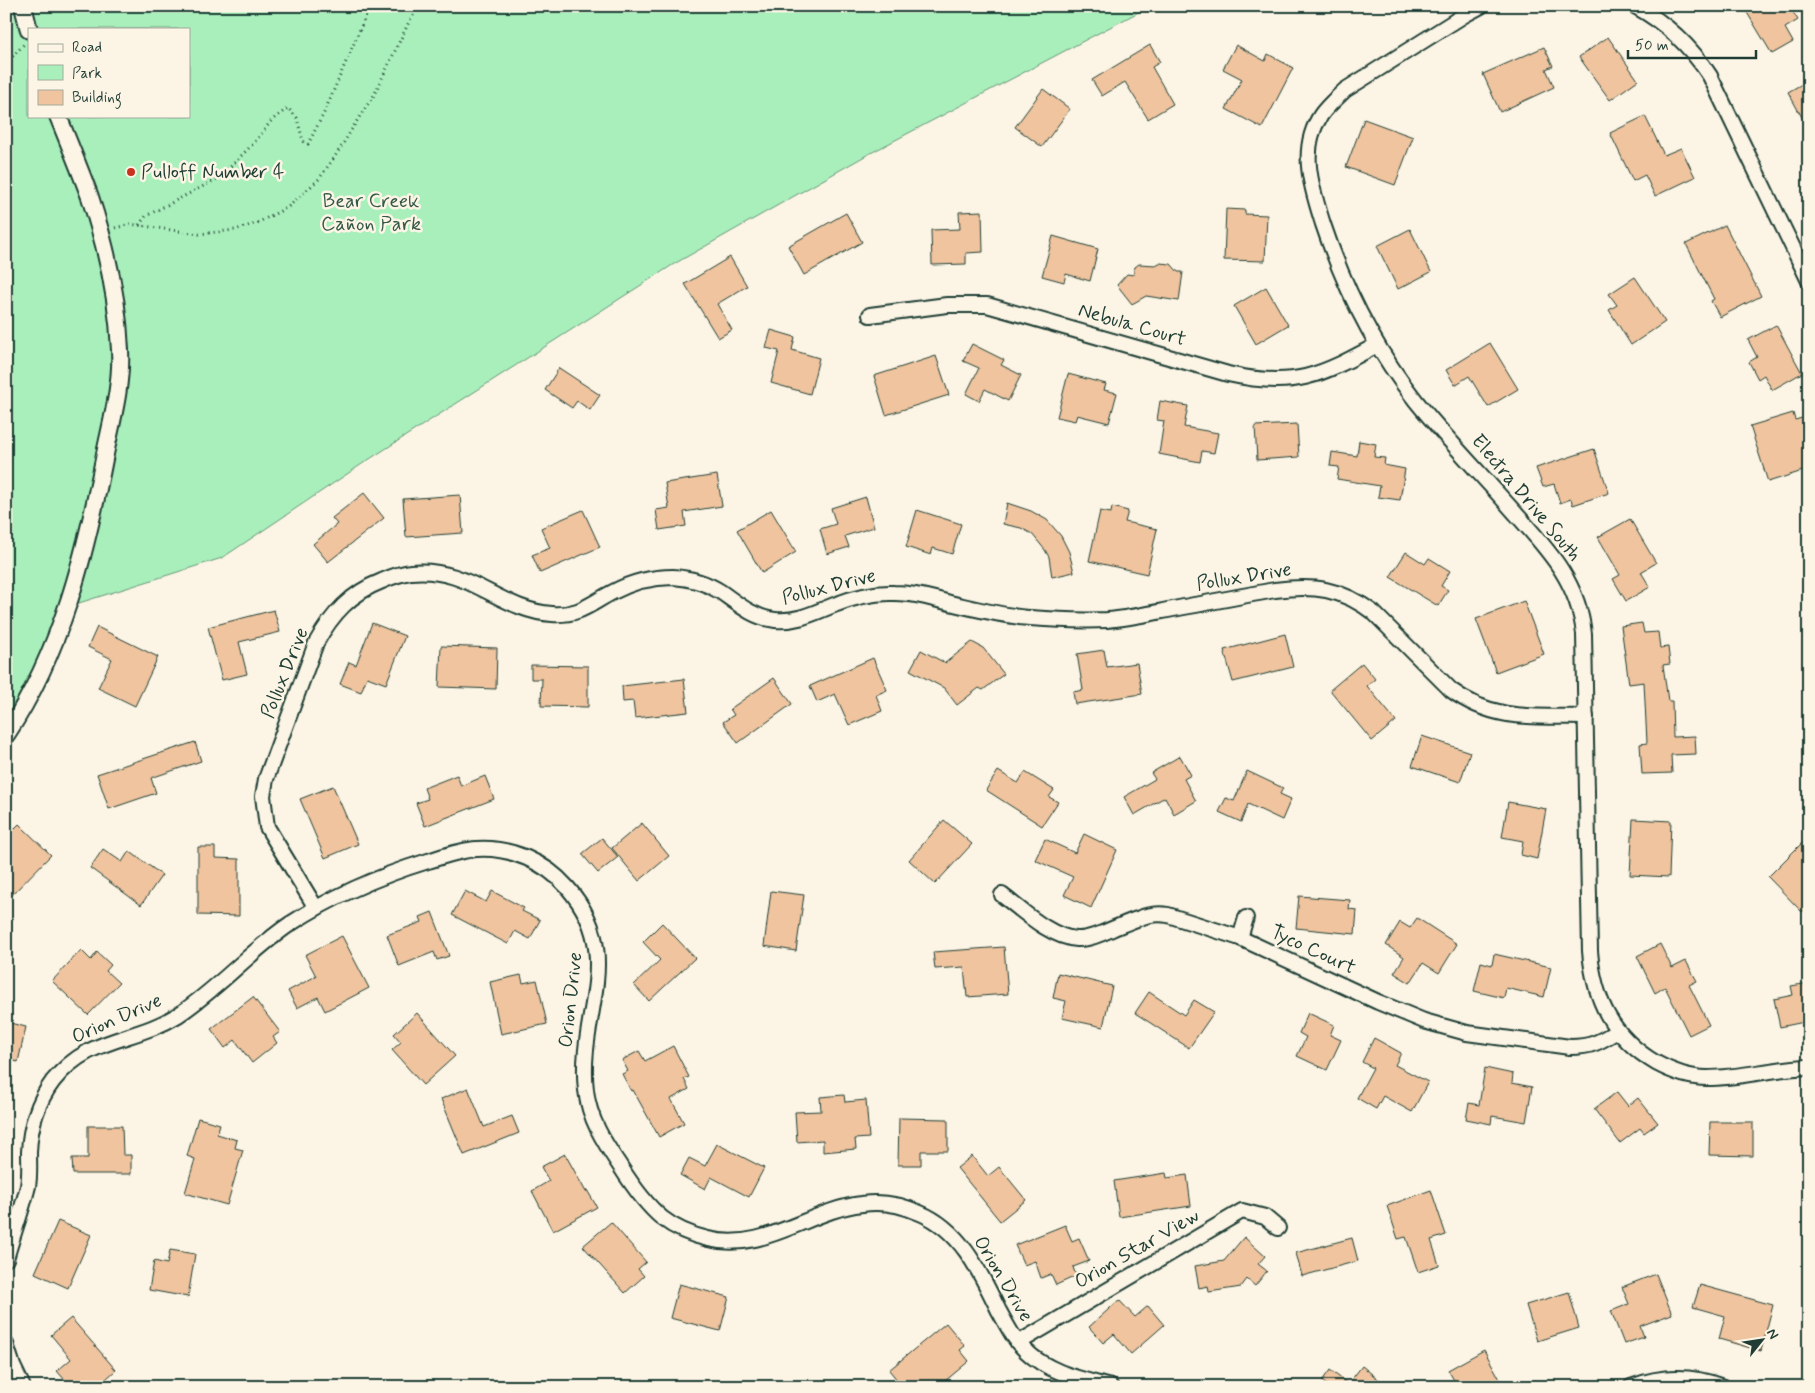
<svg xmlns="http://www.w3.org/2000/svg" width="1815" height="1393" font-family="Mynerve,sans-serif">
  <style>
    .green { fill: #a9efbb; stroke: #649678; fill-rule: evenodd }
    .building { fill: #efc49e; stroke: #1f3d34 }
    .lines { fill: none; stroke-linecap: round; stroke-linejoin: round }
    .minor-casing { stroke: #1f3d34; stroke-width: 18 }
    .tertiary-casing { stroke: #1f3d34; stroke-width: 20 }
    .path { stroke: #1f3d34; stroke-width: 3; stroke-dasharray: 1 4; stroke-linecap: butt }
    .minor { stroke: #fcf5e5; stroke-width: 14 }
    .tertiary { stroke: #fcf5e5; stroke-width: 16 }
    .poi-dot { fill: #c8321e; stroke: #fcf5e5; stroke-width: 2 }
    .labels { text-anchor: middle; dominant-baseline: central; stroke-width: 5; stroke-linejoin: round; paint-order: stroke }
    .poi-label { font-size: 20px; fill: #1f3d34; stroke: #fcf5e5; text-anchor: start }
    .park-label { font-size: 20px; fill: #345848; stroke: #fcf5e5 }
    .street-label { font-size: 20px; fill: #1f3d34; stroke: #fcf5e5 }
  </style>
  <rect width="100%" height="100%" fill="#fcf5e5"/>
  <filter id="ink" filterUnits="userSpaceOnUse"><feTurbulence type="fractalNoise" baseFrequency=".02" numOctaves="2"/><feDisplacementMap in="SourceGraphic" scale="10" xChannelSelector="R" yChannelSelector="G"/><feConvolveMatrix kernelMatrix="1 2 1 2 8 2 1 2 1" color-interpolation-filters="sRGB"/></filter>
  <g filter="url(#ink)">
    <!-- green -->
    <path class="green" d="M 6,6 L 1150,6 L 865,156 L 674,264 L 365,462 L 222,558 L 79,603 L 62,599 C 49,640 30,680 6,716 ZM 29,29 L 189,29 L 189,116 L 29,116 Z"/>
    <!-- building -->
    <g class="building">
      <polygon points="1743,6 1789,6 1798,20 1785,28 1793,42 1772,54"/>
      <polygon points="1608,37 1638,80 1610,100 1579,57"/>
      <polygon points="1150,45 1160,62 1152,67 1173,104 1148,119 1125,82 1102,96 1092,80"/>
      <polygon points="1236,45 1265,61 1268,54 1293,68 1262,128 1226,109 1242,79 1223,69"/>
      <polygon points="1544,47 1553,66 1546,69 1554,87 1500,112 1483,74"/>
      <polygon points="1809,80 1809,130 1788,92"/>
      <polygon points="1043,89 1070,109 1042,147 1015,127"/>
      <polygon points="1645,116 1664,155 1681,148 1695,177 1655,196 1645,175 1633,181 1610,133"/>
      <polygon points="1364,119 1413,137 1395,185 1346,167"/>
      <polygon points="1226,209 1245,210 1245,214 1267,215 1265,261 1224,260"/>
      <polygon points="982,211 983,252 966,253 966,264 932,265 931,230 960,229 959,212"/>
      <polygon points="846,213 862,242 804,275 788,246"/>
      <polygon points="1725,225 1761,296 1720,317 1711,301 1714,299 1686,244"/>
      <polygon points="1410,229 1431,272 1398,289 1377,246"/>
      <polygon points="1053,236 1098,249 1090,281 1066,274 1064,282 1042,276"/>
      <polygon points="730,257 747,286 717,304 732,330 718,338 685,284"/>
      <polygon points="1159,263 1171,264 1178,272 1183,272 1179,301 1146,296 1132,304 1117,285 1127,274 1133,275 1135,267 1139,264 1156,265"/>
      <polygon points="1635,277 1665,322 1631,345 1609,310 1617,305 1609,294"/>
      <polygon points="1266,287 1288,325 1256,344 1234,306"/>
      <polygon points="1776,325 1802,373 1772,390 1764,375 1758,379 1749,362 1757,357 1748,340"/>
      <polygon points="771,330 795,337 792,350 819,358 810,394 771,383 779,351 766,348"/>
      <polygon points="1490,343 1518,389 1488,407 1469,376 1455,385 1446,370"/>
      <polygon points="972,344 1004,360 1001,365 1021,375 1008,401 985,389 979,401 966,394 979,368 963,361"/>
      <polygon points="936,356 949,395 886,415 874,376"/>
      <polygon points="559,368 600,395 590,410 577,401 572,408 545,390"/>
      <polygon points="1068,374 1106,384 1104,390 1117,393 1109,423 1077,415 1075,421 1057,417"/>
      <polygon points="1160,401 1188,406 1184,427 1218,433 1214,453 1202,451 1200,462 1159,454 1164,421 1157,420"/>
      <polygon points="1793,413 1795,420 1809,416 1809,444 1804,445 1809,459 1809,469 1768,482 1750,426"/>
      <polygon points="1297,424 1299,457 1257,460 1255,426"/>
      <polygon points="1359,441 1376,444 1374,457 1385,458 1384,465 1405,469 1400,500 1378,497 1380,486 1337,479 1339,467 1330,466 1332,452 1357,456"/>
      <polygon points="1594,449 1609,493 1573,505 1571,499 1560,503 1554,484 1543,487 1536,468"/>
      <polygon points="717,475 722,506 684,512 686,526 659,530 656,510 669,508 665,483"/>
      <polygon points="364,493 384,518 328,562 313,544 337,524 332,518"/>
      <polygon points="460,495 463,533 406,537 403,499"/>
      <polygon points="866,497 874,527 845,536 849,547 827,554 820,529 836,524 831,508"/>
      <polygon points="1007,503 1031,511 1047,520 1061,536 1069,552 1074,572 1052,577 1049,557 1045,550 1032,534 1021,528 1003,524"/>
      <polygon points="1112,507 1128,511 1125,522 1157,529 1147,574 1089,561 1100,511 1111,513"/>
      <polygon points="583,510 600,547 540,573 532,555 550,548 541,528"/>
      <polygon points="771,510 796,552 762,573 737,530"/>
      <polygon points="917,510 961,524 952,554 933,548 931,555 906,547"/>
      <polygon points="1630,519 1656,563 1641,572 1650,587 1626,601 1613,579 1620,575 1598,537"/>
      <polygon points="1406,552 1425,564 1429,558 1450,571 1441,586 1448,590 1438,606 1390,577"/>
      <polygon points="1524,601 1544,654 1496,672 1476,619"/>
      <polygon points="274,610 280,632 239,642 247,674 222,680 208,627"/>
      <polygon points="372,623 405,636 386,684 367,677 361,692 340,684 349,662 356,665"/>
      <polygon points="1642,623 1644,633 1658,632 1660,648 1668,647 1670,664 1663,665 1668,701 1672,701 1673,737 1695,736 1696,754 1671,755 1672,773 1642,774 1640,744 1647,743 1644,682 1629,684 1621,626"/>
      <polygon points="97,627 158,657 135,706 98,688 112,659 88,647"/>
      <polygon points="1285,634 1293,667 1233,682 1224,650"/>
      <polygon points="972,642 983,648 1004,674 983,690 979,688 957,705 944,688 910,670 921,650 945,663"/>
      <polygon points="441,646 497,648 496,689 439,687"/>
      <polygon points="1104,650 1107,667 1137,663 1142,694 1075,704 1073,692 1083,690 1077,654"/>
      <polygon points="873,658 887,690 876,695 882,711 849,725 835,694 817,702 810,686"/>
      <polygon points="1362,663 1375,679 1367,686 1396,721 1372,741 1330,690"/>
      <polygon points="531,665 588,666 588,707 541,706 542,679 531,679"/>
      <polygon points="774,678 792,704 738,743 723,722 734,715 730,709"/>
      <polygon points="684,679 688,712 635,718 633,701 623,702 622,686"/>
      <polygon points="1422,736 1470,752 1460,782 1412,766"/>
      <polygon points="195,742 201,761 151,778 156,793 109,809 97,774"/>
      <polygon points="1180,756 1191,775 1184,779 1196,801 1174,814 1165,797 1134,815 1124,797 1155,779 1151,773"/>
      <polygon points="998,771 1018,783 1025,772 1054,790 1049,797 1058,802 1042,826 986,790"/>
      <polygon points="1247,771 1283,788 1280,794 1291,799 1282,820 1248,804 1241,822 1219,812 1226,798 1234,801"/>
      <polygon points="457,775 461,786 485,776 494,799 425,826 416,803 428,799 424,788"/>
      <polygon points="333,786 358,844 325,858 300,799"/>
      <polygon points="1508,802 1546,809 1537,859 1521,855 1523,841 1502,837"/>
      <polygon points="1633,819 1671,821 1669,877 1630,875"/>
      <polygon points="944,820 972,844 935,884 909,860"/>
      <polygon points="642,823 669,856 639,881 612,848"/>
      <polygon points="19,824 51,855 6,901 6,837"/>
      <polygon points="1084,834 1117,850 1091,908 1064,895 1073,877 1035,860 1045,839 1075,853"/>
      <polygon points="1809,836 1809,905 1802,912 1768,877"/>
      <polygon points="602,838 618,857 598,873 582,854"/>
      <polygon points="198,847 215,847 215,858 239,859 239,916 198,915"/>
      <polygon points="103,849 122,862 129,851 162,875 141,905 90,868"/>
      <polygon points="465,891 486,902 492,891 524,908 522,911 540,920 530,939 515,931 508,944 452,915"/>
      <polygon points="771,891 804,895 796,951 764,946"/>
      <polygon points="1299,896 1350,900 1349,909 1357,910 1355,934 1296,928"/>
      <polygon points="432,912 449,956 437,960 434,952 399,966 387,935 422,922 420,917"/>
      <polygon points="1417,918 1457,944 1439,973 1423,963 1410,983 1394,973 1404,957 1386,945 1400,922 1410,928"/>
      <polygon points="662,923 695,958 649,1001 634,985 660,960 643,942"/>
      <polygon points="342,936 369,988 325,1011 318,997 297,1008 288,991 316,976 305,955"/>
      <polygon points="1660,944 1672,968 1686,961 1697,981 1689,985 1709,1025 1689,1035 1665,987 1655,993 1637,956"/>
      <polygon points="1004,947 1008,994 967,997 964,967 935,969 933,952"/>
      <polygon points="81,950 91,960 97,952 111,965 106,971 119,983 88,1015 52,981"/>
      <polygon points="1494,954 1551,967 1544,997 1506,988 1504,998 1474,991 1481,962 1492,965"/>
      <polygon points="1058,973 1112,986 1103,1027 1062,1018 1066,1001 1053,998"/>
      <polygon points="521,975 523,983 537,980 547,1024 501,1034 490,982"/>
      <polygon points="1809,983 1809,1021 1780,1027 1774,999 1793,995 1791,986"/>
      <polygon points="1149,992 1184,1015 1194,1000 1214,1012 1189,1048 1135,1013"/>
      <polygon points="253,997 280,1032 273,1037 277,1043 252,1063 235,1040 225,1048 211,1029"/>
      <polygon points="417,1013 455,1056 423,1085 392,1050 401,1042 394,1034"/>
      <polygon points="1308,1013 1334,1025 1330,1035 1341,1040 1327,1070 1297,1056 1306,1037 1299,1033"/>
      <polygon points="6,1022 26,1027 18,1062 6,1059"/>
      <polygon points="1374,1038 1401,1053 1395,1065 1428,1082 1412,1112 1383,1096 1376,1109 1357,1098 1373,1068 1362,1062"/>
      <polygon points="673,1046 689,1077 684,1079 689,1089 671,1099 684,1123 659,1137 633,1090 631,1091 622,1074 628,1071 622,1060 639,1051 645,1061"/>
      <polygon points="1485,1068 1513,1074 1512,1083 1532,1087 1526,1122 1492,1116 1491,1124 1466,1119 1469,1103 1479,1105"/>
      <polygon points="468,1088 484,1127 512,1116 519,1133 464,1155 441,1099"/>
      <polygon points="1617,1092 1628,1106 1638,1098 1658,1123 1644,1133 1640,1128 1620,1143 1594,1109"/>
      <polygon points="844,1095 845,1102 866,1100 869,1138 855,1139 856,1149 823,1152 823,1140 797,1142 795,1112 821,1111 820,1097"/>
      <polygon points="198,1118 220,1124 217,1134 237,1140 235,1148 243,1150 227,1205 185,1193 195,1159 187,1156"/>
      <polygon points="899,1118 948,1119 948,1151 921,1151 921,1165 898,1165"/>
      <polygon points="1710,1122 1753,1122 1753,1156 1709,1155"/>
      <polygon points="88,1126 122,1126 123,1155 131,1155 131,1174 73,1174 72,1158 88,1158"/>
      <polygon points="717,1144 764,1168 749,1197 711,1177 705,1189 680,1175 689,1158 705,1166"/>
      <polygon points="565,1154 586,1192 587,1190 597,1207 553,1231 532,1191 549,1181 541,1167"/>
      <polygon points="972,1156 988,1176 999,1167 1026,1200 1000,1221 957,1168"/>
      <polygon points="1166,1173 1167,1178 1187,1175 1191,1206 1119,1217 1114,1181"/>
      <polygon points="1431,1190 1446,1235 1431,1240 1439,1265 1418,1272 1406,1237 1398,1239 1387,1206"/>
      <polygon points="58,1221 91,1235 68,1288 35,1273"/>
      <polygon points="611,1222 646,1262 638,1269 644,1276 625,1293 583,1246"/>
      <polygon points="1065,1225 1072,1241 1079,1238 1089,1261 1073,1267 1076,1276 1056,1285 1051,1274 1041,1278 1035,1261 1024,1265 1015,1245"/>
      <polygon points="1244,1237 1265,1256 1258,1264 1267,1271 1255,1286 1247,1279 1241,1287 1209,1292 1208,1286 1199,1288 1195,1266 1224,1261"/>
      <polygon points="1352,1238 1358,1261 1302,1276 1296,1253"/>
      <polygon points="170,1250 195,1254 188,1297 149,1290 154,1261 167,1264"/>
      <polygon points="1656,1274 1672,1314 1640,1326 1644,1337 1624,1344 1611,1311 1629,1304 1622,1287"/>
      <polygon points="679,1284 729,1297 720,1331 670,1318"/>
      <polygon points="1700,1285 1773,1305 1761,1351 1719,1339 1725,1316 1693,1307"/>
      <polygon points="1569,1292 1579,1328 1537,1341 1526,1305"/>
      <polygon points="1119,1300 1135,1317 1148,1306 1164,1325 1131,1354 1114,1334 1103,1343 1089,1327"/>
      <polygon points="71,1318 116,1370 97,1387 71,1387 57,1371 71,1359 51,1335"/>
      <polygon points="946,1323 965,1346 960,1350 969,1361 938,1387 903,1387 889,1370"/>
      <polygon points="1484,1350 1502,1383 1495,1387 1458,1387 1448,1370"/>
      <polygon points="1362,1366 1388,1387 1329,1387 1322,1381 1330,1370 1348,1384"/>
    </g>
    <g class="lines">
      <!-- minor casing -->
      <g class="minor-casing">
        <g id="minor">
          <path d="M 1481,6 L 1466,14 L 1345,90 C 1337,98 1328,105 1321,115 C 1298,149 1312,189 1323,224 C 1344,287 1374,348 1416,401 C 1445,437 1478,471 1509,506 C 1544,546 1578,578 1584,634 L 1590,951 C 1594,1000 1612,1037 1656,1063 C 1671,1071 1690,1078 1707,1078 C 1741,1078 1774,1068 1809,1067"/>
          <path d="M 1635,6 C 1666,23 1690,45 1710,76 L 1809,281"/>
          <path d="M 870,315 L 947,305 L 987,305 L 1228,374 C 1294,389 1320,376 1377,345"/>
          <path d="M 1002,895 C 1022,910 1051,938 1077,939 C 1092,940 1110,929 1124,924 C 1139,918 1152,912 1168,915 L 1240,938 L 1378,1002 L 1424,1021 L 1467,1033 L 1570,1047 C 1591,1047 1600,1042 1617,1031"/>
          <path d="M 316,908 L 267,827 L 263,796 L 266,779 L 316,643 C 332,614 351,593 382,581 C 391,577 402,573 411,572 C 469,566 501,611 552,614 C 580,616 591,603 613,592 C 632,582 652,577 673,577 C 690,578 707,583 721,592 C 738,604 754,618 775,620 C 797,622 814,613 834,605 C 854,597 873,592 894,593 C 913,593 931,598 950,603 C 976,609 1003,616 1030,618 C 1056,620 1082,621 1107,620 C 1130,618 1152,613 1173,609 C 1207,603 1241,596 1275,590 C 1314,585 1341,588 1374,613 L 1451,690 C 1494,722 1535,716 1586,717"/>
          <polyline points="1240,938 1246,918"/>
          <path d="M 6,1259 C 13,1234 22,1210 28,1186 C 30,1175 29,1163 29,1152 C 30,1127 38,1101 53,1081 C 90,1035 133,1043 178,1015 C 218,989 250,951 290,924 C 333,896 379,876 428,861 C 444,856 460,850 477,849 C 511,847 545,862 567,887 C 627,955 577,1015 586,1090 C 589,1119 604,1142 620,1166 C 632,1185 645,1204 662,1218 C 676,1229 691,1235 708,1239 C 764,1253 809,1210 862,1204 C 881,1201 902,1205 920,1213 C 961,1230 980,1272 998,1309 C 1006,1324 1014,1340 1026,1351 C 1049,1373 1081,1379 1111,1387"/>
          <polyline points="1018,1343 1242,1211 1265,1217 1278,1228"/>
          <polyline points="6,1344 13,1366 23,1387"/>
          <path d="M 1631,1387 C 1662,1375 1692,1375 1723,1387"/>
        </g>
      </g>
      <!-- tertiary casing -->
      <g class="tertiary-casing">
        <g id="tertiary">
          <polyline points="23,6 29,30"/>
          <path d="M 6,735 C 62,651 86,552 105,454 C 112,420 122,384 120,350 C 118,299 106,246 90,197 C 80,170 69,143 58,116"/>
        </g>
      </g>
      <!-- path -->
      <g class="path">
        <polyline points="6,64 24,44"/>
        <polyline points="139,225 146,216 219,178 254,143 272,120 288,108 297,118 303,141 308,144 324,113 370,6"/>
        <polyline points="115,228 130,224 199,234 235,230 257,223 288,207 319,179 338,152 360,116 374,95 408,24 419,6"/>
      </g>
      <!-- minor -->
      <use href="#minor" class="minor"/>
      <!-- tertiary -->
      <use href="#tertiary" class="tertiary"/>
    </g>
  </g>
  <!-- markers -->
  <circle class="poi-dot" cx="131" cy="172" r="5"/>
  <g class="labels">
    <!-- poi labels -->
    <g class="poi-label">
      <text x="141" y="172">Pulloff Number 4</text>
    </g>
    <!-- park labels -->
    <g class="park-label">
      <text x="371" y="201">Bear Creek<tspan x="371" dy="23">Cañon Park</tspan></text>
    </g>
    <!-- street labels -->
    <g class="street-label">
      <text transform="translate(1132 325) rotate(16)">Nebula Court</text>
      <text transform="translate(1526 498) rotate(50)">Electra Drive South</text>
      <text transform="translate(1244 577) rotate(-9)">Pollux Drive</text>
      <text transform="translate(829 587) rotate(-14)">Pollux Drive</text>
      <text transform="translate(285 673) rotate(-68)">Pollux Drive</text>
      <text transform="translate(1313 950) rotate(25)">Tyco Court</text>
      <text transform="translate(571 1000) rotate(-84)">Orion Drive</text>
      <text transform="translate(117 1019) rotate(-24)">Orion Drive</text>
      <text transform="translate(1137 1249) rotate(-30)">Orion Star View</text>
      <text transform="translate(1003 1279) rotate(59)">Orion Drive</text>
    </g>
  </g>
  <!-- margin -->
  <rect width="1815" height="1393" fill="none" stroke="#fcf5e5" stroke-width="25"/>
  <rect x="12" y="12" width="1790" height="1368" fill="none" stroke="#1f3d34" stroke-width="2" filter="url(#ink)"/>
  <!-- legend -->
  <rect x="28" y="28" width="162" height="90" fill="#fcf5e5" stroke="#a4ab9e"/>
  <rect x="38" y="44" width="25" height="8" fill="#fcf5e5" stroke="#a4ab9e"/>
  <text x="72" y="52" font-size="15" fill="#1f3d34">Road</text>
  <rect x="38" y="65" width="25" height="15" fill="#a9efbb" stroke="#a4ab9e"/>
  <text x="72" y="78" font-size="15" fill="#1f3d34">Park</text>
  <rect x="38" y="90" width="25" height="15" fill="#efc49e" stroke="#a4ab9e"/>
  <text x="72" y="102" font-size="15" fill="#1f3d34">Building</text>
  <!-- north arrow -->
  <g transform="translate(1762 1340) rotate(60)" stroke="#fcf5e5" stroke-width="4" paint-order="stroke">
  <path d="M0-4L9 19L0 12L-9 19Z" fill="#1f3d34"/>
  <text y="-8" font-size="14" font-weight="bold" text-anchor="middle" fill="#1f3d34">N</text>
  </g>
  <!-- scale -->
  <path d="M1628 50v8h128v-8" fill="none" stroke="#1f3d34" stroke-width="2.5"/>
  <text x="1635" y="50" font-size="15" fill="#1f3d34" stroke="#fcf5e5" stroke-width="4" paint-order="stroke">50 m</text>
</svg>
